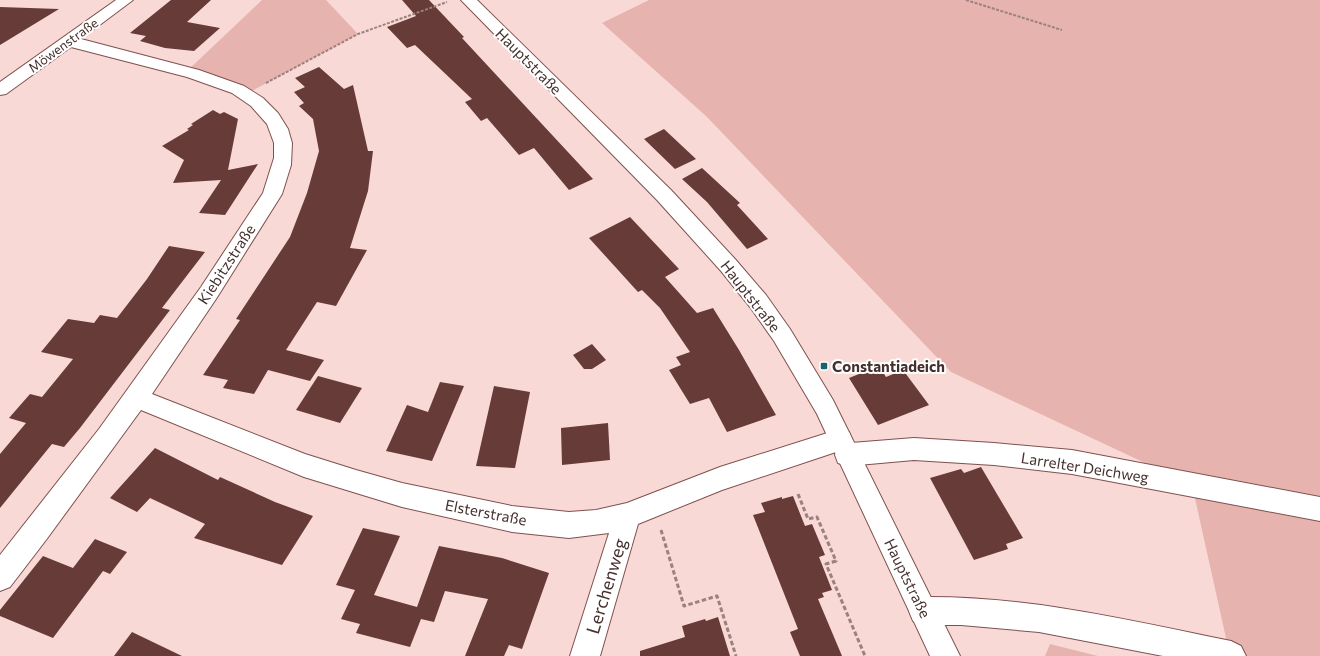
<svg xmlns="http://www.w3.org/2000/svg" width="1320" height="656" font-family="Commissioner,sans-serif">
  <style>
    .green { fill: #e7b3af }
    .building { fill: #663b38 }
    .lines { fill: none; stroke-linecap: round; stroke-linejoin: round }
    .street-casing { stroke: #7e514e; stroke-width: 2 }
    .secondary-casing { stroke: #7e514e; stroke-width: 2 }
    .path-far1 { stroke: #9b817f; stroke-width: 2; stroke-dasharray: 3 1.5; stroke-linecap: butt }
    .path { stroke: #9b817f; stroke-width: 3; stroke-dasharray: 4.5 2.5; stroke-linecap: butt }
    .street { fill: #fff; fill-rule: evenodd }
    .secondary { fill: #fff; fill-rule: evenodd }
    .poi-dot { fill: #18656c; stroke: #fff; stroke-width: 1.5 }
    .labels { text-anchor: middle; dominant-baseline: central; stroke-width: 4; stroke-linejoin: round; paint-order: stroke }
    .far-street-label { font-size: 13px; fill: #44302e; stroke: #fff }
    .street-label { font-size: 15px; fill: #44302e; stroke: #fff }
    .poi-label { font-size: 15px; font-weight: bold; fill: #44302e; stroke: #fff; text-anchor: start }
    .near-street-label { font-size: 18px; fill: #44302e; stroke: #fff }
  </style>
  <rect width="100%" height="100%" fill="#f9d9d6"/>
  <!-- green -->
  <g class="green">
    <polygon points="262,0 326,0 358,34 246,94 187,71"/>
    <polygon points="649,0 1320,0 1320,656 1230,656 1192,485 951,372 706,116 602,23"/>
    <polygon points="1050,644 1098,656 1045,656"/>
  </g>
  <!-- building -->
  <g class="building">
    <polygon points="171,0 211,0 187,22 220,28 194,51 165,48 140,41 146,36 130,33"/>
    <polygon points="402,0 429,0 464,37 462,38 593,179 569,190 534,148 519,155 487,118 481,121 465,102 472,99 415,45 407,48 387,27 416,16"/>
    <polygon points="0,7 59,9 0,45"/>
    <polygon points="319,67 344,89 353,85 368,151 373,151 368,191 350,248 367,250 336,306 317,302 286,350 324,360 310,381 268,370 254,394 223,388 228,380 203,375 240,320 236,319 290,237 307,193 319,151 313,119 299,106 304,103 294,92 305,87 295,78"/>
    <polygon points="213,110 220,114 224,112 238,119 228,170 258,164 225,215 199,213 221,180 173,183 184,160 162,146 189,130 187,129 193,125 191,124"/>
    <polygon points="664,129 696,159 675,169 644,139"/>
    <polygon points="702,168 740,203 737,205 768,239 747,249 707,202 682,179"/>
    <polygon points="630,217 679,269 665,277 697,313 713,308 739,350 776,415 727,432 709,398 690,404 669,370 681,365 676,357 690,352 660,308 642,290 638,292 589,238"/>
    <polygon points="169,246 205,252 162,308 170,310 80,428 64,447 52,444 0,508 0,454 26,423 9,418 30,394 42,397 73,359 41,352 68,319 94,323 100,315 117,318 147,279"/>
    <polygon points="592,344 606,360 592,369 584,369 573,355"/>
    <polygon points="879,366 886,377 903,370 929,405 878,425 849,378"/>
    <polygon points="318,376 362,388 340,423 296,410"/>
    <polygon points="440,382 464,386 432,461 386,451 407,405 428,412"/>
    <polygon points="494,386 530,392 515,468 476,466"/>
    <polygon points="608,423 610,460 562,465 561,428"/>
    <polygon points="155,448 218,480 220,477 275,502 313,516 282,565 194,538 205,524 150,498 137,512 110,498"/>
    <polygon points="981,467 1023,538 1006,544 1008,549 974,560 930,478 961,469 964,473"/>
    <polygon points="793,496 805,526 812,524 825,555 819,557 832,590 822,593 824,597 818,599 842,656 800,656 790,632 798,629 753,515 765,512 761,503 782,497 782,499"/>
    <polygon points="363,528 400,536 374,595 417,607 439,546 502,558 549,573 522,649 509,645 504,656 465,656 488,599 445,591 434,622 421,619 410,647 356,633 360,624 341,619 355,590 336,585"/>
    <polygon points="95,539 127,552 110,574 103,571 53,638 0,616 0,610 43,556 73,568"/>
    <polygon points="718,617 730,656 640,656 640,651 685,637 682,626 705,619 706,621"/>
    <polygon points="132,632 182,656 114,656"/>
  </g>
  <g class="lines">
    <!-- street casing -->
    <g class="street-casing">
      <g id="street">
        <polygon points="116,0 133,0 81,39 199,70 244,86 263,98 278,113 288,129 292,143 291,165 282,194 216,299 152,394 305,454 356,470 402,483 512,506 569,512 596,510 627,503 720,467 840,429 849,432 852,440 851,443 914,438 994,443 1072,450 1320,497 1320,521 1072,474 994,465 914,460 847,466 838,463 835,455 836,452 722,490 638,524 600,656 570,656 609,533 569,538 512,532 402,507 304,477 141,410 46,540 10,587 0,591 0,555 99,429 201,287 263,193 274,158 274,143 267,124 251,106 232,93 187,77 71,47 6,94 0,95 0,82"/>
        <path d="M 923,597 C 1029,596 1128,620 1231,641 L 1241,646 L 1246,656 L 1163,656 L 1039,632 L 961,625 L 923,625 L 913,621 L 909,611 L 913,601 Z"/>
      </g>
    </g>
    <!-- secondary casing -->
    <g class="secondary-casing">
      <polygon id="secondary" points="461,0 477,0 671,190 735,259 766,295 790,329 833,400 960,656 930,656 817,414 774,341 750,307 721,271 657,200"/>
    </g>
    <!-- path-far1 -->
    <g class="path-far1">
      <polyline points="966,0 1062,30"/>
      <polyline points="266,83 358,34 447,2"/>
    </g>
    <!-- path -->
    <g class="path">
      <polyline points="798,494 808,519 817,517 836,561 826,564 865,656"/>
      <polyline points="661,530 684,606 717,596 736,656"/>
    </g>
    <!-- street -->
    <use href="#street" class="street"/>
    <!-- secondary -->
    <use href="#secondary" class="secondary"/>
  </g>
  <!-- markers -->
  <rect class="poi-dot" x="820" y="362" width="8" height="8" rx="2"/>
  <g class="labels">
    <!-- far-street labels -->
    <g class="far-street-label">
      <text transform="translate(63 45) rotate(-36)">Möwenstraße</text>
    </g>
    <!-- street labels -->
    <g class="street-label">
      <text transform="translate(529 61) rotate(45)">Hauptstraße</text>
      <text transform="translate(226 264) rotate(-57)">Kiebitzstraße</text>
      <text transform="translate(751 296) rotate(52)">Hauptstraße</text>
      <text transform="translate(1085 467) rotate(9)">Larrelter Deichweg</text>
      <text transform="translate(486 512) rotate(11)">Elsterstraße</text>
      <text transform="translate(908 578) rotate(64)">Hauptstraße</text>
    </g>
    <!-- poi labels -->
    <g class="poi-label">
      <text x="832" y="366">Constantiadeich</text>
    </g>
    <!-- near-street labels -->
    <g class="near-street-label">
      <text transform="translate(606 586) rotate(-73)">Lerchenweg</text>
    </g>
  </g>
</svg>
